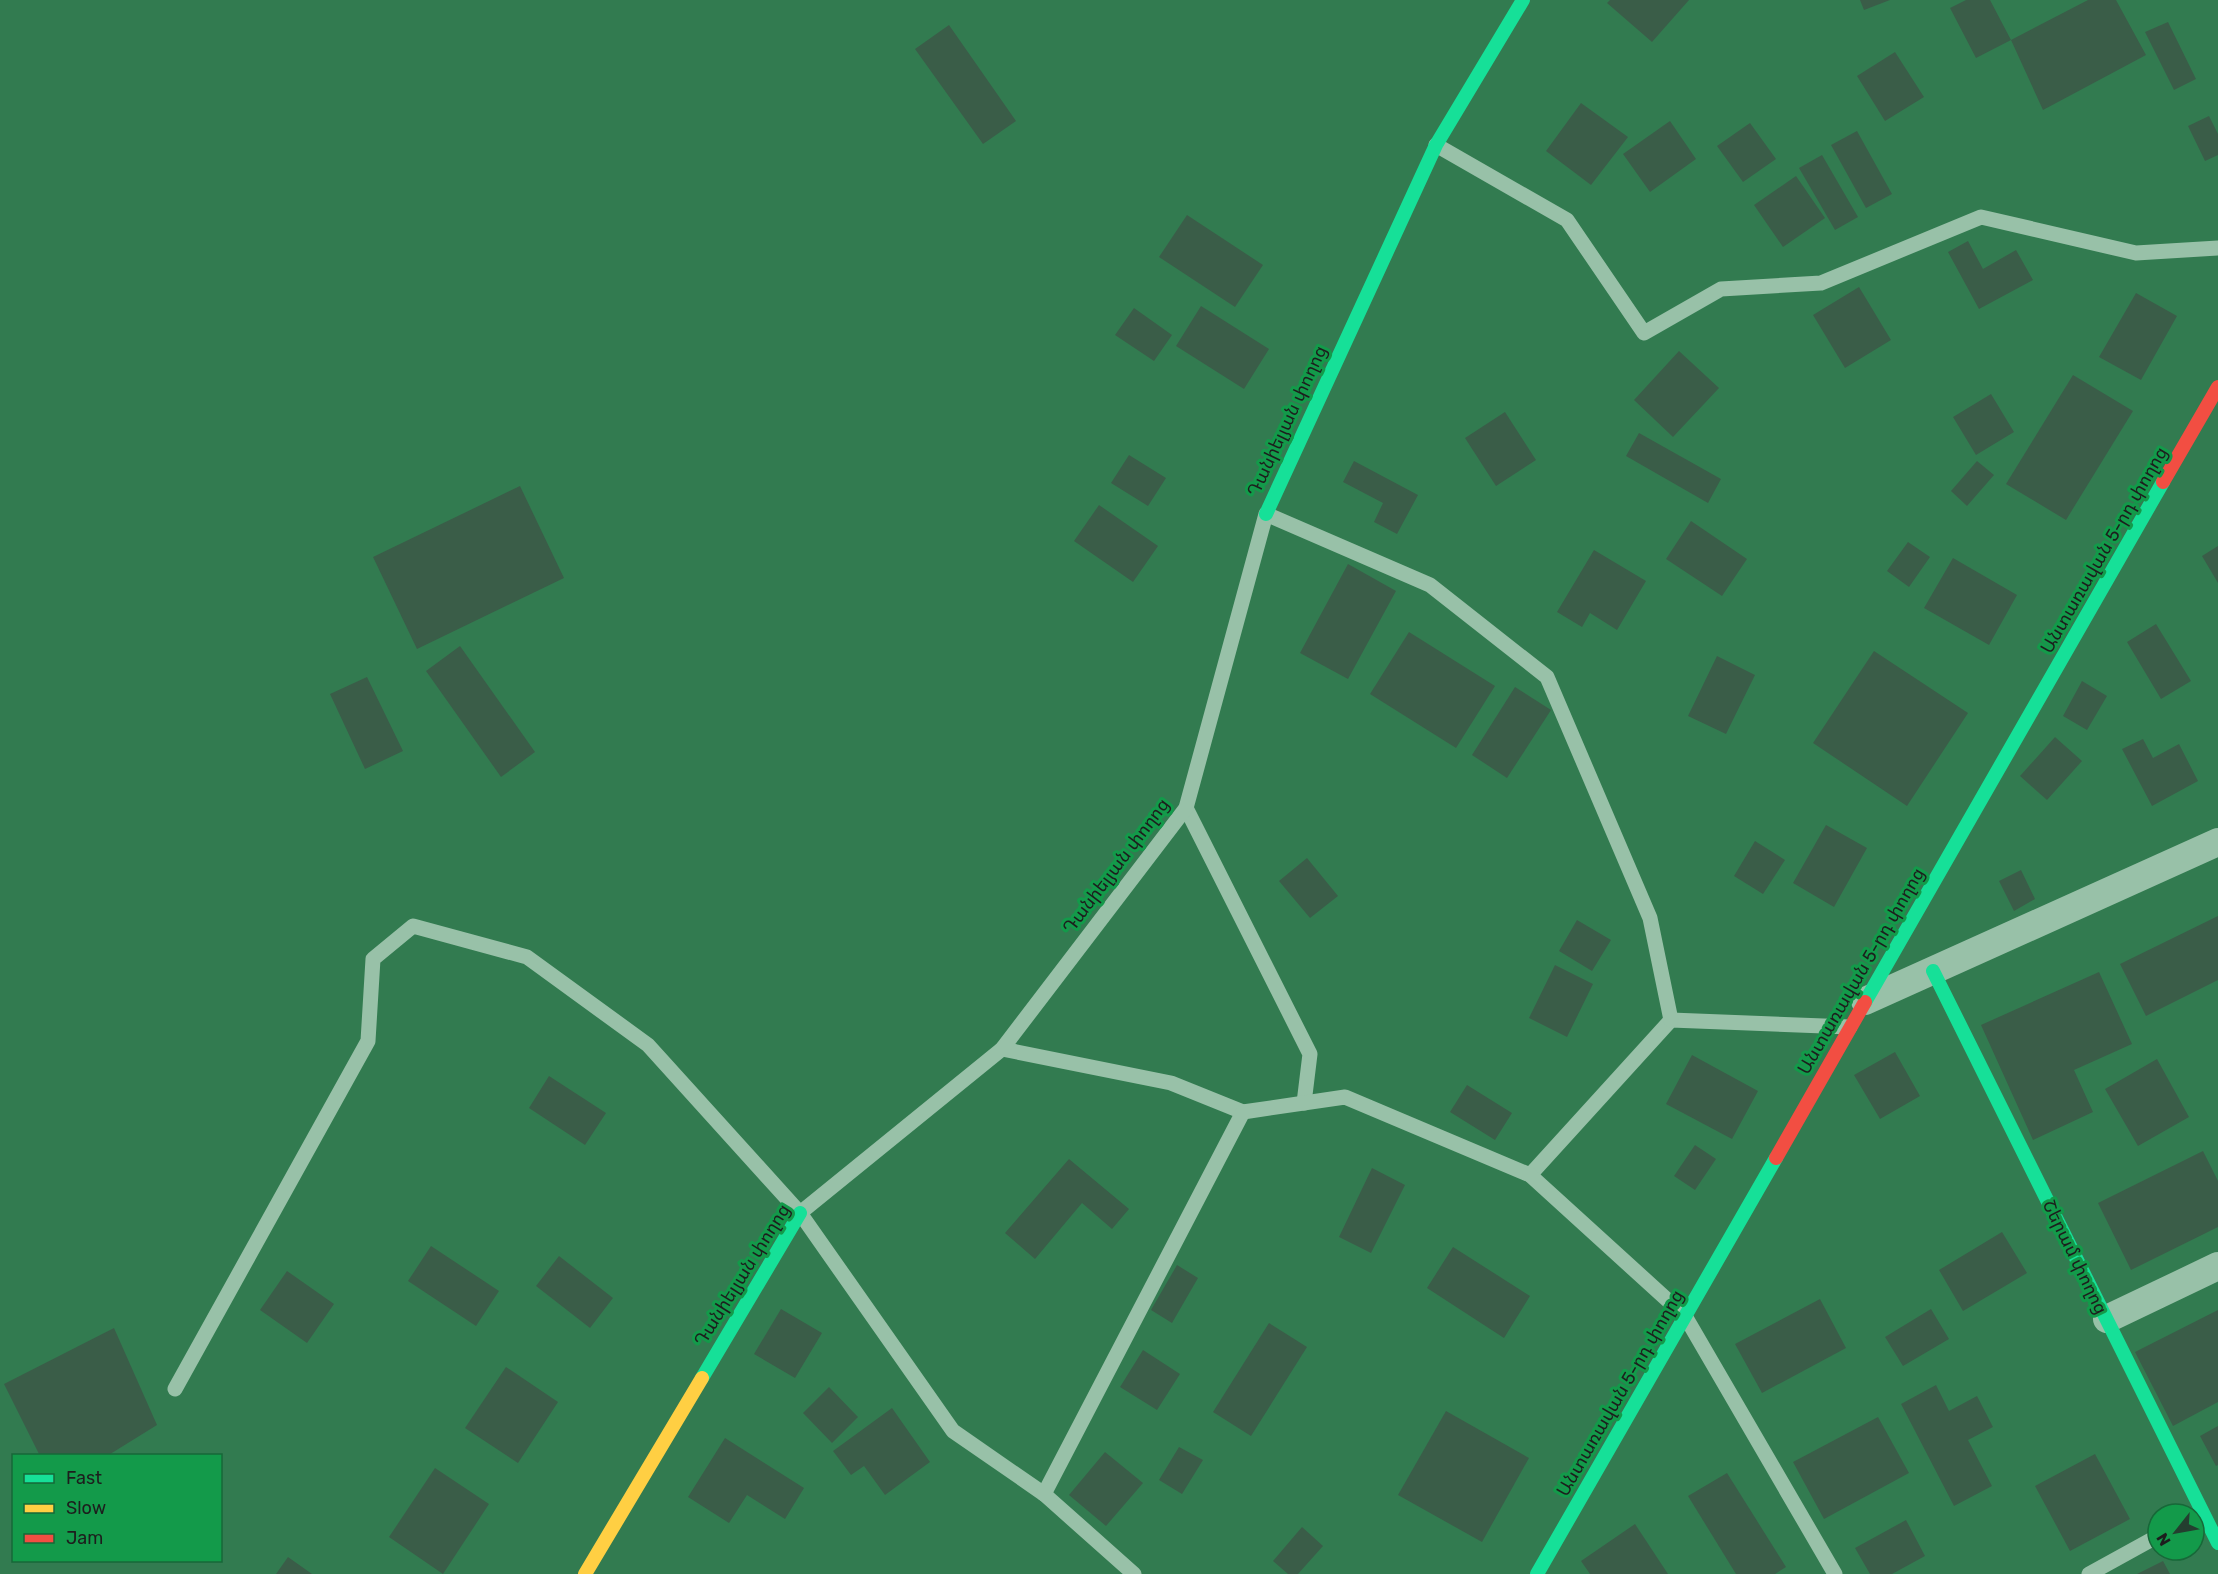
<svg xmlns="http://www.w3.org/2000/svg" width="2218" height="1574" font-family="Rubik,'Noto Sans Armenian',sans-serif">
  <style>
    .building { fill: #3a5d48 }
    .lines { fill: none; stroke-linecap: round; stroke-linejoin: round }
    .lane { stroke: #98c1a8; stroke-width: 15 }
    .street { stroke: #98c1a8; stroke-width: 28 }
    .fast { stroke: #16e098; stroke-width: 14 }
    .slow { stroke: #ffcf43; stroke-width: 14 }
    .jam { stroke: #f24e42; stroke-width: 14 }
    .labels { text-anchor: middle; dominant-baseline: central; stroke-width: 6; stroke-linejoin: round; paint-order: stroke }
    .street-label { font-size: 18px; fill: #1d1d1d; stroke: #139a4a }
  </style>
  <rect width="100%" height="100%" fill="#327b50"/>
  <!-- building -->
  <g class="building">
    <polygon points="1610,0 1689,0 1652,42 1607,3"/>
    <polygon points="1860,0 1890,0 1864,10"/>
    <polygon points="1966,0 1990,0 2011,40 2088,0 2116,0 2146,55 2043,110 2011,40 1976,58 1950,8"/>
    <polygon points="2168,22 2196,79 2174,90 2145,32"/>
    <polygon points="949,25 1016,121 983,144 915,49"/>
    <polygon points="1895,52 1924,97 1885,121 1857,76"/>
    <polygon points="1581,103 1628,137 1591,185 1546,151"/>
    <polygon points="2209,116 2218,134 2218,155 2205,161 2188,126"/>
    <polygon points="1670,121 1696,159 1650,192 1623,154"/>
    <polygon points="1750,123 1776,159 1743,182 1717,146"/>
    <polygon points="1857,131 1892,194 1866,208 1831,145"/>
    <polygon points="1822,155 1858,217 1835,230 1799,168"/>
    <polygon points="1796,176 1825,218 1783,247 1754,205"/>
    <polygon points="1187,215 1263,265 1235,307 1159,257"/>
    <polygon points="1968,241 1983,269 2016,250 2033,280 1979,309 1948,252"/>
    <polygon points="1859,287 1891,340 1845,368 1813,315"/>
    <polygon points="2136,293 2177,316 2141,380 2099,357"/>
    <polygon points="1201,306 1269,349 1244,389 1176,346"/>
    <polygon points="1134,308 1172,335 1154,361 1115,335"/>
    <polygon points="1679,351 1719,388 1673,437 1634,400"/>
    <polygon points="2073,375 2133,411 2066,520 2006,484"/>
    <polygon points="1991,394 2014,432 1976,455 1953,417"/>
    <polygon points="1505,412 1536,460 1496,486 1465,438"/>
    <polygon points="1639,433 1721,479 1708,503 1626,456"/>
    <polygon points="1129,455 1166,478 1148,506 1111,483"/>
    <polygon points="1354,461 1418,495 1397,534 1374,522 1383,503 1343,482"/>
    <polygon points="1977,461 1994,475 1967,506 1951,491"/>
    <polygon points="520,486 564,578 417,649 373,557"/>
    <polygon points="1099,505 1158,546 1133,582 1074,541"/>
    <polygon points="1691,521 1747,559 1722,596 1666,559"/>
    <polygon points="1908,542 1930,557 1909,587 1887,571"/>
    <polygon points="2218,546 2218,583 2202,556"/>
    <polygon points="1594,550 1646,581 1617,630 1590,613 1582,627 1557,612"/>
    <polygon points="1953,558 2017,595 1989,645 1924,608"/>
    <polygon points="1348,564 1396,591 1348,679 1300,653"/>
    <polygon points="2156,624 2191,681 2161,699 2127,642"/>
    <polygon points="1409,632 1495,686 1456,748 1370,694"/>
    <polygon points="460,646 535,752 501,777 426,671"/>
    <polygon points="1874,651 1968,713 1907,806 1813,743"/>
    <polygon points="1717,656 1755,675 1726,734 1688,716"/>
    <polygon points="367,677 403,751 365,769 330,694"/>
    <polygon points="2082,681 2107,696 2087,730 2063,716"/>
    <polygon points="1515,687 1551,710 1507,778 1472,755"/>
    <polygon points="2055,737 2082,761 2047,800 2020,776"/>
    <polygon points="2143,739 2153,758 2179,744 2198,781 2152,806 2122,749"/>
    <polygon points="1826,825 1867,848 1834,907 1793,883"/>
    <polygon points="1755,841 1785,860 1763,894 1734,876"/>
    <polygon points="1307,858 1338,896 1310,918 1279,881"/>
    <polygon points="2021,870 2035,899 2014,911 1999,881"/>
    <polygon points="2218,916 2218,980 2146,1016 2120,964"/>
    <polygon points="1577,920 1611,940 1592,971 1559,951"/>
    <polygon points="1555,965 1593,984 1567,1037 1529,1018"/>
    <polygon points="2099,972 2132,1044 2074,1070 2093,1112 2033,1140 1981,1025"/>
    <polygon points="1895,1052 1920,1096 1880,1119 1854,1075"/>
    <polygon points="1692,1055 1758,1091 1732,1139 1666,1104"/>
    <polygon points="2157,1059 2189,1117 2138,1146 2105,1089"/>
    <polygon points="549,1076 606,1113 585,1145 529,1108"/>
    <polygon points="1467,1085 1512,1113 1495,1140 1450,1112"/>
    <polygon points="1695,1145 1716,1159 1695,1190 1674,1176"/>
    <polygon points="2203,1151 2218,1181 2218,1227 2131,1270 2098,1203"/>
    <polygon points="1069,1159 1129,1209 1112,1229 1082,1203 1035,1259 1005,1233"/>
    <polygon points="1372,1168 1405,1185 1371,1253 1339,1237"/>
    <polygon points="2002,1232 2027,1273 1963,1311 1939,1270"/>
    <polygon points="431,1246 499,1291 476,1326 408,1281"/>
    <polygon points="1453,1247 1530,1296 1504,1338 1427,1288"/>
    <polygon points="559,1256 613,1298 590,1328 536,1286"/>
    <polygon points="1177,1265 1198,1278 1172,1323 1151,1310"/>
    <polygon points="287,1271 334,1304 307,1343 260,1310"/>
    <polygon points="1820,1299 1846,1348 1762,1393 1735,1344"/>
    <polygon points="781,1309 822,1333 795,1378 754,1354"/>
    <polygon points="1931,1309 1949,1339 1903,1366 1885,1337"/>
    <polygon points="2218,1310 2218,1402 2173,1426 2135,1352"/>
    <polygon points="1269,1323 1307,1347 1251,1436 1213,1412"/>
    <polygon points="114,1328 157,1425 107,1456 40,1456 4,1384"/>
    <polygon points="1143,1350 1180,1374 1157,1410 1120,1387"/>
    <polygon points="506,1367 558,1402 518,1463 465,1428"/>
    <polygon points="1936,1385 1949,1411 1977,1396 1993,1427 1968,1440 1992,1486 1954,1506 1901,1404"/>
    <polygon points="829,1387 858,1417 832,1443 803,1413"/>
    <polygon points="892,1408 930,1462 885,1495 864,1466 851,1475 833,1451"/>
    <polygon points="1446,1411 1529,1458 1482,1542 1398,1495"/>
    <polygon points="1878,1417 1909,1473 1824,1519 1793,1462"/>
    <polygon points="2218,1426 2218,1465 2216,1466 2200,1436"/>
    <polygon points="725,1438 804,1488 785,1519 747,1495 729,1523 688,1497"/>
    <polygon points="1179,1447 1203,1460 1182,1494 1159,1480"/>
    <polygon points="1105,1452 1143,1483 1106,1526 1069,1495"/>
    <polygon points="2095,1454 2130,1519 2070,1551 2035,1486"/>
    <polygon points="435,1468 489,1504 443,1574 389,1537"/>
    <polygon points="1727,1473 1786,1567 1775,1574 1736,1574 1688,1496"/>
    <polygon points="1906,1520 1925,1556 1892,1574 1870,1574 1855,1548"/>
    <polygon points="1635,1524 1668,1574 1590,1574 1581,1561"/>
    <polygon points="1302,1527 1323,1546 1298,1574 1288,1574 1273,1561"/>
    <polygon points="288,1557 312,1574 276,1574"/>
    <polygon points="2163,1561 2170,1574 2137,1574"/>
  </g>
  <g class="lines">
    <!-- lane -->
    <g class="lane">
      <polyline points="1436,145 1567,220 1644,333 1721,289 1821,283 1981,217 2136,253 2218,248"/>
      <polyline points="1186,808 1310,1054 1304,1103"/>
      <polyline points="1002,1049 1171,1083 1243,1112"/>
      <polyline points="1530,1175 1671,1020 1850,1027"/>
      <polyline points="800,1213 1002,1049 1186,808 1266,514 1430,585 1547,677 1650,918 1671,1020"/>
      <polyline points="175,1389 368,1041 373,959 413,926 527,957 648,1045 800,1213 953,1431 1044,1494 1134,1574"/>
      <polyline points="1044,1494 1243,1112 1345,1097 1530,1175 1685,1316 1835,1574"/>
      <polyline points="2089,1574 2158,1536"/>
    </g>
    <!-- street -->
    <g class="street">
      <polyline points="1865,1001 2218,842"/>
      <polyline points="2107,1319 2218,1266"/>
    </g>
    <!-- fast -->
    <g class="fast">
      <polyline points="1266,514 1436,145 1523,0"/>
      <polyline points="1933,971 2218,1543"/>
      <polyline points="1865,1002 2163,482"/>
      <polyline points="702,1378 800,1213"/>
      <polyline points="1537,1574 1776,1158"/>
    </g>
    <!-- slow -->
    <polyline class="slow" points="585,1574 702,1378"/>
    <!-- jam -->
    <g class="jam">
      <polyline points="2163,482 2218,387"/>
      <polyline points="1776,1158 1865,1002"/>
    </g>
  </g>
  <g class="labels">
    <!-- street labels -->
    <g class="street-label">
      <text transform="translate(1287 421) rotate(-65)">Դանիելյան փողոց</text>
      <text transform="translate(2104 550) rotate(-60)">Անտառավան 5-րդ փողոց</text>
      <text transform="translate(1116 866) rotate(-53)">Դանիելյան փողոց</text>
      <text transform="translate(1861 971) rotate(-60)">Անտառավան 5-րդ փողոց</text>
      <text transform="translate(2075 1257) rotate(64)">Շերամ փողոց</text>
      <text transform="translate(742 1275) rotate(-58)">Դանիելյան փողոց</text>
      <text transform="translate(1620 1393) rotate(-60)">Անտառավան 5-րդ փողոց</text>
    </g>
  </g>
  <!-- legend -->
  <rect x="12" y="1454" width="210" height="108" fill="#139a4a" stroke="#176838" stroke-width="1.5"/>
  <rect x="24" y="1474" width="30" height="9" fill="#16e098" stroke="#176838" stroke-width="1.5"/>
  <text x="66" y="1484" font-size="18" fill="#1d1d1d">Fast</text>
  <rect x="24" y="1504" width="30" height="9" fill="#ffcf43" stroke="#176838" stroke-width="1.5"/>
  <text x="66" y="1514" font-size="18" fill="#1d1d1d">Slow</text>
  <rect x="24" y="1534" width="30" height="9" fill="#f24e42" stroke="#176838" stroke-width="1.5"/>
  <text x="66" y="1544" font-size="18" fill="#1d1d1d">Jam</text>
  <!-- north arrow -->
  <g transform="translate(2176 1532) rotate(239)"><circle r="28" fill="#139a4a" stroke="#176838" stroke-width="1.5"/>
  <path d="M0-4.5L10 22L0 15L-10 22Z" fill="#243e2f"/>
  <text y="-9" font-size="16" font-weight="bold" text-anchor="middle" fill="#1d1d1d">N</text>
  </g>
</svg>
